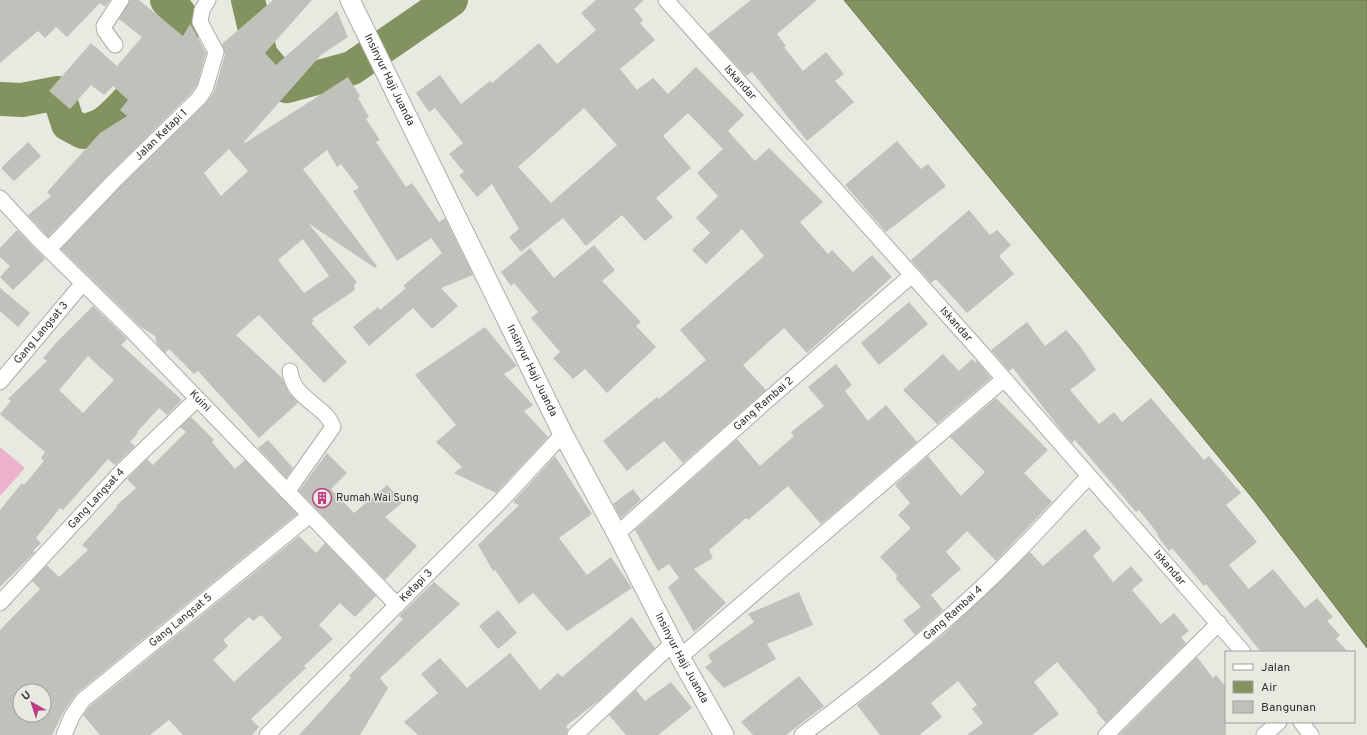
<svg xmlns="http://www.w3.org/2000/svg" width="1367" height="735" font-family="Overpass,sans-serif">
  <style>
    .green { fill: #edb3cc }
    .water { fill: #83935f; stroke: #6a7650 }
    .lines { fill: none; stroke-linecap: round; stroke-linejoin: round }
    .river { stroke: #83935f; stroke-width: 34 }
    .building { fill: #bfc2ba; fill-rule: evenodd }
    .minor-casing { stroke: #abaea6; stroke-width: 17 }
    .tertiary-casing { stroke: #abaea6; stroke-width: 21 }
    .minor { stroke: #fff; stroke-width: 15 }
    .tertiary { stroke: #fff; stroke-width: 19 }
    .labels { text-anchor: middle; dominant-baseline: central; stroke-width: 3; stroke-linejoin: round; paint-order: stroke }
    .street-label { font-size: 11px; fill: #30312e; stroke: #e7eae1 }
    .poi-label { font-size: 11px; fill: #30312e; stroke: #e7eae1; text-anchor: start }
  </style>
  <rect width="100%" height="100%" fill="#e7eae1"/>
  <!-- green -->
  <polygon class="green" points="0,447 25,468 0,496"/>
  <!-- water -->
  <polygon class="water" points="844,0 1367,0 1367,648 1254,500"/>
  <g class="lines">
    <!-- river -->
    <g class="river">
      <polyline points="248,0 261,56 287,86 352,68 451,0"/>
      <path d="M 0,99 L 22,100 L 58,93 L 68,124 L 83,132 C 89,129 97,128 103,124 C 118,115 182,43 183,28 C 184,15 175,9 167,0"/>
    </g>
  </g>
  <!-- building -->
  <g class="building">
    <polygon points="0,0 110,0 105,7 100,3 67,37 56,27 45,38 38,31 0,63"/>
    <polygon points="130,0 139,0 183,36 190,24 192,27 206,53 197,85 192,92 109,174 48,237 28,215 51,196 47,192 100,133 127,116 120,110 128,100 113,86 104,95 91,85 70,109 49,91 91,43 117,66 142,37 119,19"/>
    <path d="M 273,0 L 312,0 L 265,53 L 276,65 L 337,11 L 348,37 L 321,55 L 244,142 L 245,143 L 348,77 L 360,96 L 358,98 L 369,117 L 366,119 L 380,140 L 376,142 L 406,187 L 412,183 L 439,222 L 445,218 L 473,275 L 441,288 L 458,306 L 432,329 L 413,308 L 369,346 L 353,327 L 378,307 L 380,310 L 406,288 L 403,286 L 442,253 L 431,238 L 397,261 L 353,191 L 359,188 L 341,164 L 337,167 L 327,150 L 303,169 L 377,266 L 375,268 L 308,223 L 357,282 L 354,285 L 355,290 L 312,319 L 314,321 L 311,323 L 347,362 L 324,383 L 259,315 L 236,335 L 282,378 L 289,393 L 298,403 L 259,438 L 198,371 L 194,374 L 169,349 L 165,353 L 157,344 L 155,336 L 141,327 L 61,249 L 121,186 L 205,104 L 214,92 L 225,55 L 222,44 ZM 229,149 L 248,171 L 221,196 L 204,173 ZM 303,239 L 329,276 L 304,293 L 278,260 Z"/>
    <path d="M 596,0 L 644,0 L 634,9 L 643,20 L 640,23 L 655,40 L 620,69 L 637,90 L 653,78 L 668,94 L 696,67 L 744,115 L 728,131 L 755,161 L 769,148 L 823,202 L 800,222 L 828,254 L 832,250 L 853,272 L 872,255 L 892,277 L 807,353 L 784,328 L 743,365 L 766,390 L 683,463 L 664,441 L 627,471 L 603,441 L 657,397 L 659,399 L 706,360 L 680,330 L 764,256 L 742,229 L 706,264 L 692,250 L 710,233 L 696,218 L 718,196 L 697,173 L 723,149 L 688,113 L 663,136 L 691,168 L 656,198 L 673,217 L 645,241 L 622,215 L 586,246 L 563,218 L 521,252 L 509,237 L 519,229 L 492,184 L 477,197 L 459,175 L 464,172 L 449,154 L 463,143 L 435,108 L 429,112 L 416,93 L 440,75 L 461,104 L 490,81 L 492,83 L 539,43 L 557,64 L 596,30 L 581,13 ZM 584,108 L 617,145 L 551,203 L 518,167 Z"/>
    <polygon points="751,0 817,0 777,34 786,46 784,47 803,71 826,52 844,74 835,81 854,102 807,141 752,72 746,76 708,34"/>
    <polygon points="897,141 921,169 928,164 946,186 886,232 845,185"/>
    <polygon points="28,142 41,156 14,181 1,168"/>
    <polygon points="969,210 990,235 997,230 1011,245 999,256 1014,274 967,313 936,279 931,283 911,260"/>
    <polygon points="17,230 45,259 13,290 0,277 10,266 0,257 0,248"/>
    <polygon points="594,245 615,270 602,281 641,322 636,326 656,347 607,393 585,369 573,379 553,358 560,352 531,318 538,312 514,283 511,286 501,272 530,248 554,278"/>
    <polygon points="0,288 30,313 18,327 0,311"/>
    <polygon points="909,302 928,324 879,365 861,343"/>
    <path d="M 93,306 L 127,339 L 121,345 L 182,400 L 167,415 L 159,408 L 137,432 L 138,433 L 130,442 L 135,446 L 115,465 L 108,459 L 63,510 L 60,508 L 36,538 L 41,543 L 33,551 L 35,552 L 0,587 L 0,510 L 22,483 L 24,485 L 44,461 L 41,458 L 45,452 L 0,414 L 11,401 L 8,399 L 47,361 L 43,358 L 56,343 ZM 88,356 L 114,380 L 83,413 L 59,390 Z"/>
    <polygon points="1027,322 1045,346 1066,330 1080,346 1096,370 1070,390 1099,424 1114,412 1122,422 1151,398 1204,460 1209,456 1241,493 1226,505 1257,542 1229,565 1249,589 1273,569 1305,608 1317,598 1333,617 1327,621 1340,635 1336,639 1348,652 1261,652 1206,584 1204,586 1172,548 1169,551 1157,535 1158,534 1139,510 1136,512 1075,440 1072,443 1060,429 1013,368 1009,371 991,350"/>
    <polygon points="485,327 517,366 504,374 533,405 524,411 548,437 496,493 454,473 462,467 436,442 456,425 415,375"/>
    <polygon points="943,354 959,371 972,359 975,362 977,361 991,378 937,424 903,390"/>
    <polygon points="836,364 852,385 845,391 868,421 886,405 917,442 821,524 788,486 748,520 746,518 709,550 713,558 694,569 726,603 694,632 668,587 679,578 669,564 658,571 635,530 737,439 760,466 794,436 791,432 824,406 808,387"/>
    <polygon points="996,398 1048,450 1024,473 1052,502 996,561 967,531 946,552 961,569 931,595 943,610 915,635 903,620 921,607 896,579 897,575 880,557 911,528 898,515 910,503 895,485 928,456 961,496 985,472 950,437"/>
    <path d="M 191,417 L 214,440 L 212,442 L 235,469 L 245,460 L 297,514 L 77,693 L 64,711 L 52,735 L 0,735 L 0,630 L 40,589 L 32,581 L 47,565 L 59,577 L 88,550 L 82,545 L 117,507 L 116,506 L 136,488 L 127,479 L 147,459 L 153,465 L 186,432 L 180,427 ZM 20,691 L 44,691 L 44,715 L 20,715 Z"/>
    <polygon points="268,440 293,468 286,478 258,448"/>
    <polygon points="327,453 347,473 331,489 354,513 387,485 403,502 385,517 417,546 385,580 299,491"/>
    <polygon points="555,456 592,514 559,538 587,575 611,557 632,588 567,631 533,593 519,604 495,570 493,571 478,545 519,505 513,502"/>
    <polygon points="633,489 641,500 621,518 613,504"/>
    <polygon points="1085,529 1101,548 1093,556 1113,582 1131,566 1143,580 1132,590 1161,624 1174,613 1189,631 1181,637 1186,643 1106,723 1096,712 1098,711 1057,662 1034,682 1059,714 1032,735 967,735 983,723 972,709 977,705 958,681 931,703 942,717 919,735 880,735 857,705 945,633 1030,552 1043,566"/>
    <path d="M 299,536 L 316,553 L 325,543 L 376,596 L 355,617 L 340,603 L 319,625 L 333,639 L 304,666 L 306,668 L 251,719 L 259,727 L 252,735 L 183,735 L 169,720 L 150,735 L 100,735 L 83,715 L 90,706 ZM 261,615 L 282,638 L 234,682 L 213,660 L 228,646 L 223,640 L 249,617 L 253,621 Z"/>
    <polygon points="434,582 460,604 380,678 388,688 360,735 299,735 351,678 349,676 403,619 399,616"/>
    <polygon points="799,592 813,625 767,644 776,659 724,688 705,667 712,662 708,655 754,622 748,614"/>
    <polygon points="498,610 517,633 498,649 479,626"/>
    <polygon points="632,617 655,648 598,701 566,726 568,729 566,735 418,735 404,722 438,693 421,674 440,658 467,688 510,653 540,690 558,673 562,677"/>
    <polygon points="1197,657 1213,678 1216,675 1226,687 1226,735 1119,735"/>
    <polygon points="799,676 824,706 786,735 753,735 741,722"/>
    <polygon points="671,682 692,708 658,735 626,735 609,715 636,690 645,701"/>
  </g>
  <g class="lines">
    <!-- minor casing -->
    <g class="minor-casing">
      <g id="minor">
        <path id="s1" d="M 666,0 L 978,349 L 1243,652"/>
        <polyline points="115,45 105,31 104,26 121,0"/>
        <path id="s2" d="M 0,198 L 37,238 L 134,333 L 397,605"/>
        <path id="s3" d="M 49,249 L 115,180 L 199,98 L 205,89 L 216,52 L 200,22 L 202,10 L 208,0"/>
        <path id="s4" d="M 0,382 L 83,283"/>
        <path d="M 287,492 L 333,427 C 326,405 293,400 290,371"/>
        <path id="s5" d="M 617,534 L 763,404 L 912,275"/>
        <path id="s6" d="M 0,603 L 121,472 L 197,399"/>
        <polyline points="680,657 1004,379"/>
        <polyline points="1301,722 1311,735"/>
        <path id="s7" d="M 64,735 L 72,716 L 83,700 L 310,515"/>
        <path id="s8" d="M 267,735 L 500,502 L 563,434"/>
        <polyline points="575,735 673,643"/>
        <path id="s9" d="M 802,735 C 864,689 926,640 982,587 C 1020,552 1054,513 1089,476"/>
        <polyline points="1106,735 1219,623"/>
        <polyline points="1264,735 1279,722"/>
      </g>
    </g>
    <!-- tertiary casing -->
    <g class="tertiary-casing">
      <g id="tertiary">
        <path id="s10" d="M 350,0 L 563,434 L 617,534 L 680,657 L 724,735"/>
      </g>
    </g>
    <!-- minor -->
    <use href="#minor" class="minor"/>
    <!-- tertiary -->
    <use href="#tertiary" class="tertiary"/>
  </g>
  <!-- icons -->
  <defs>
    <g id="building-ring" transform="scale(1)"><circle r="9.5" fill="#e7eae1" stroke="#c03d83" stroke-width="1.5"/><path d="M-4-6H4V6H1V3H-1V6H-4ZM-2.5-4.3h1.7v1.8h-1.7ZM.8-4.3h1.7v1.8H.8ZM-2.5-1h1.7V.8h-1.7ZM.8-1h1.7V.8H.8Z" fill="#c03d83"/></g>
  </defs>
  <g fill-rule="evenodd">
    <use href="#building-ring" x="322" y="498"/>
  </g>
  <g class="labels">
    <!-- street labels -->
    <g class="street-label">
      <text stroke="none"><textPath href="#s10" startOffset="89">Insinyur Haji Juanda</textPath></text>
      <text stroke="none"><textPath href="#s1" startOffset="111">Iskandar</textPath></text>
      <text stroke="none"><textPath href="#s3" startOffset="160">Jalan Ketapi 1</textPath></text>
      <text stroke="none"><textPath href="#s1" startOffset="435">Iskandar</textPath></text>
      <text stroke="none"><textPath href="#s4" startOffset="64">Gang Langsat 3</textPath></text>
      <text stroke="none"><textPath href="#s10" startOffset="413">Insinyur Haji Juanda</textPath></text>
      <text stroke="none"><textPath href="#s2" startOffset="285">Kuini</textPath></text>
      <text stroke="none"><textPath href="#s5" startOffset="196">Gang Rambai 2</textPath></text>
      <text stroke="none"><textPath href="#s6" startOffset="142">Gang Langsat 4</textPath></text>
      <text stroke="none"><textPath href="#s1" startOffset="759">Iskandar</textPath></text>
      <text stroke="none"><textPath href="#s8" startOffset="211">Ketapi 3</textPath></text>
      <text stroke="none"><textPath href="#s9" startOffset="194">Gang Rambai 4</textPath></text>
      <text stroke="none"><textPath href="#s7" startOffset="166">Gang Langsat 5</textPath></text>
      <text stroke="none"><textPath href="#s10" startOffset="737">Insinyur Haji Juanda</textPath></text>
    </g>
    <!-- poi labels -->
    <g class="poi-label">
      <text x="336" y="498">Rumah Wai Sung</text>
    </g>
  </g>
  <!-- legend -->
  <rect x="1225" y="651" width="130" height="72" fill="#e7eae1" stroke="#9ea099"/>
  <rect x="1233" y="664" width="20" height="6" fill="#ffffff" stroke="#9ea099"/>
  <text x="1261" y="671" font-size="12" fill="#30312e">Jalan</text>
  <rect x="1233" y="681" width="20" height="12" fill="#83935f" stroke="#9ea099"/>
  <text x="1261" y="691" font-size="12" fill="#30312e">Air</text>
  <rect x="1233" y="701" width="20" height="12" fill="#bfc2ba" stroke="#9ea099"/>
  <text x="1261" y="711" font-size="12" fill="#30312e">Bangunan</text>
  <!-- north arrow -->
  <g transform="translate(32 703) rotate(321)"><circle r="19" fill="#e7eae1" stroke="#9ea099"/>
  <path d="M0-3L7 15L0 10L-7 15Z" fill="#c03d83"/>
  <text y="-6" font-size="11" font-weight="bold" text-anchor="middle" fill="#30312e">U</text>
  </g>
</svg>
